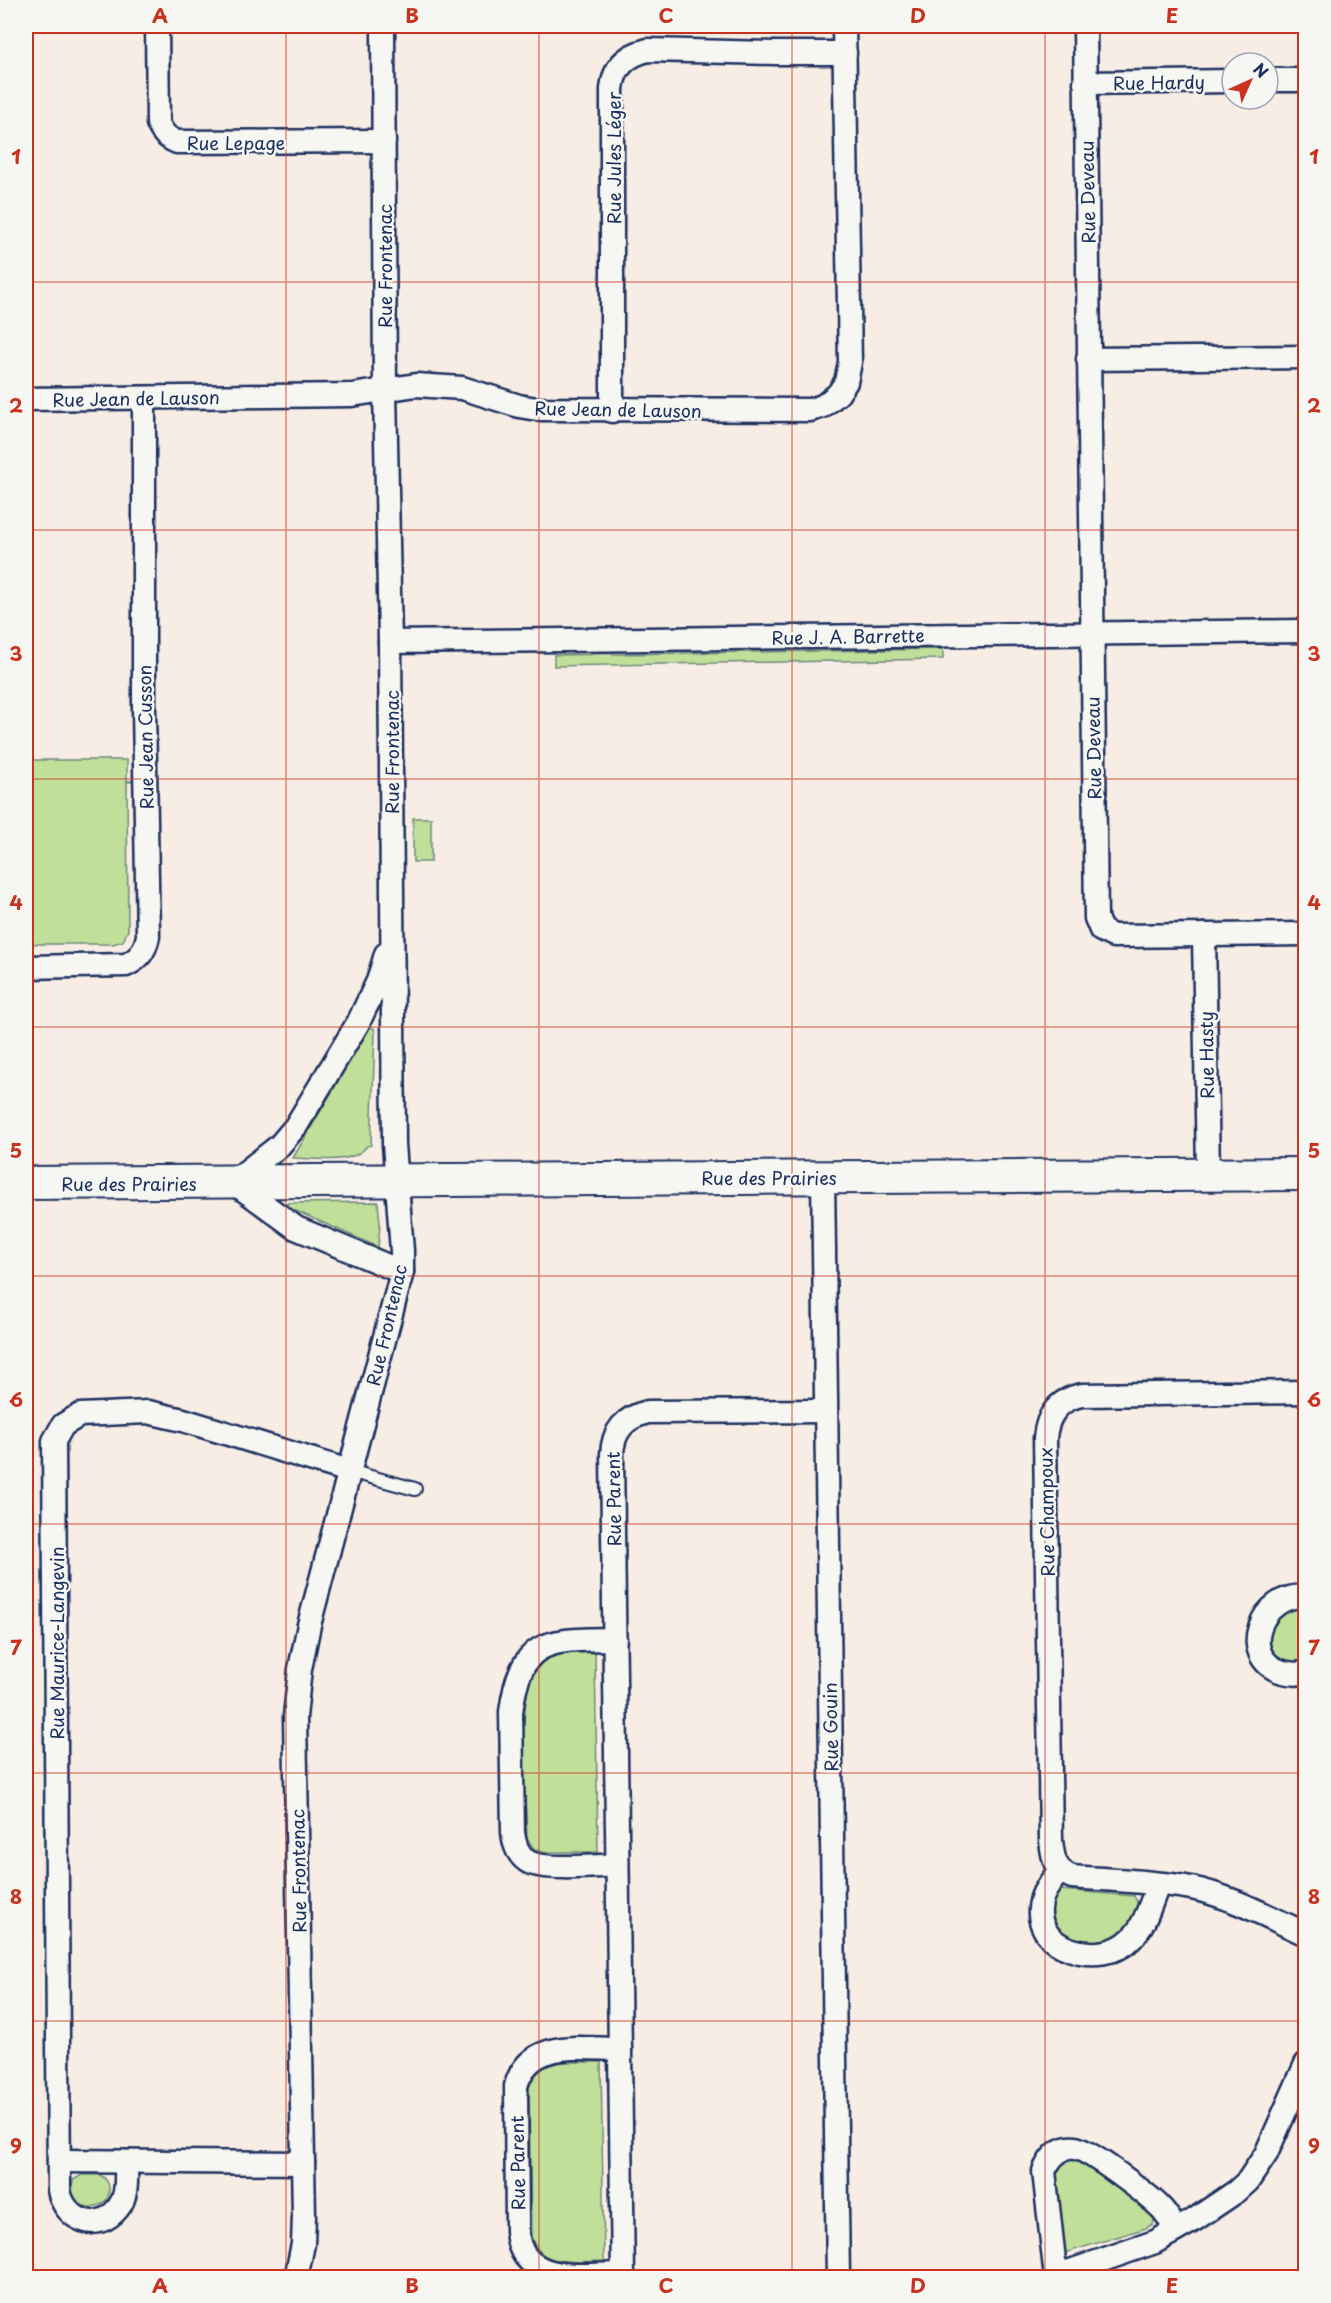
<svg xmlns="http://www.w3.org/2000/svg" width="1331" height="2303" font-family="'Playpen Sans',sans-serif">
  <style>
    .green { fill: #c0e099; stroke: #6e887c; stroke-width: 1.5 }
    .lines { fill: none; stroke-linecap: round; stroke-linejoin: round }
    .service-casing { stroke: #1b2f5e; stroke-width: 16 }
    .minor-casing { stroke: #1b2f5e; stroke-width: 27 }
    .secondary-casing { stroke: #1b2f5e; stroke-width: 36 }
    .service { stroke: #f6f6f2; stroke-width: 12 }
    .minor { stroke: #f6f6f2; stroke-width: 22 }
    .secondary { stroke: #f6f6f2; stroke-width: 32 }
    .grid { fill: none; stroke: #c8321e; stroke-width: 1.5; stroke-opacity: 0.55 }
    .labels { text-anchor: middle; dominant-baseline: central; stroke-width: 5; stroke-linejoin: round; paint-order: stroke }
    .street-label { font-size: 18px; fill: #1b2f5e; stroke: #f6f6f2 }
    .neatline { fill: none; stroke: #c8321e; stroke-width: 2 }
    .grid-label { font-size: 20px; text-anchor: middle; font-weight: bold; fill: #c8321e }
  </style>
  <rect width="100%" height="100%" fill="#f7ede4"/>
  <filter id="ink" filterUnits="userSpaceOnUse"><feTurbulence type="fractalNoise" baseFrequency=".0167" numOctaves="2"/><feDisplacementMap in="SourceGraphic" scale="12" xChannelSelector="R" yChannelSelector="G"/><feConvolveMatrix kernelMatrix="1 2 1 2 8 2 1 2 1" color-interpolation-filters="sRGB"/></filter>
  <g filter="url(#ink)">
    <!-- green -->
    <g class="green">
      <polygon points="943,649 943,659 554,666 554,655"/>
      <polygon points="26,760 127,760 127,781 145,781 127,782 128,930 123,941 113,944 26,944"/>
      <rect x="413" y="818" width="18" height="44"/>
      <path d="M 370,1027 L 374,1028 L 375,1032 L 371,1145 L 367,1146 C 352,1166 316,1158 293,1158 Z"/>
      <polygon points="378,1202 380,1224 378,1247 287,1207 286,1205 288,1203"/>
      <path d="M 1305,1608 L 1305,1661 C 1272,1678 1254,1625 1286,1610 C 1291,1607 1300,1608 1305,1608 Z"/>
      <path d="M 560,1652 L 595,1653 L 598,1852 L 543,1852 L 534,1849 L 527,1838 C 526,1800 514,1689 540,1662 C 546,1656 553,1654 560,1652 Z"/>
      <path d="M 1061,1890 L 1134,1896 L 1138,1904 C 1135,1912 1131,1922 1126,1929 C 1109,1949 1050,1944 1050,1912 C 1050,1906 1053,1899 1055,1893 Z"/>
      <path d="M 571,2062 L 601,2062 L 604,2261 C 577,2261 540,2269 531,2236 L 529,2088 C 535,2067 551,2062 571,2062 Z"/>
      <polygon points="1070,2158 1081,2160 1150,2211 1155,2217 1153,2224 1146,2228 1065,2253 1062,2250 1054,2170 1056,2165"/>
      <path d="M 99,2175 C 110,2179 111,2190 107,2199 C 99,2208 88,2209 78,2204 L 72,2196 L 73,2180 L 82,2175 Z"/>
    </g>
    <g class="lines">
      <!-- service casing -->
      <g class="service-casing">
        <polyline id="service" points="349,1471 415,1489"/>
      </g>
      <!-- minor casing -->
      <g class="minor-casing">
        <g id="minor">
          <path d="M 157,26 L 158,123 C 162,133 167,138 177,142 L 384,141"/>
          <polyline points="1085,26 1096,918 1101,930 1113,936 1306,934"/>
          <polyline points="1268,80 1306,80"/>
          <polyline points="1085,83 1232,81"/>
          <polyline points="1088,359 1306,357"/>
          <polyline points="26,399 352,395 416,385 462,388 519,406 537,409 810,410 823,406 838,394 846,382 850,362 844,26"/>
          <path d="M 612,411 L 612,89 C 614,67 627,55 648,50 L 776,53 L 845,53"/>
          <polyline points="390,642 1306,631"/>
          <polyline points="1204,935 1208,1174"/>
          <polyline points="386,954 378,981 358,1023 296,1126 279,1146 233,1182 296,1228 402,1272"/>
          <path d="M 26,967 L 126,965 C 139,959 145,951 148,936 L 144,709 L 144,398"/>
          <polyline points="823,1177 838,2278"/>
          <path d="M 1306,1392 L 1082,1395 C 1059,1399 1047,1415 1045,1438 L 1051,1840 C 1053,1858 1054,1870 1072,1877 C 1111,1880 1152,1881 1191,1888 C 1231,1896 1268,1917 1306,1934"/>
          <path d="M 1306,1597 C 1261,1591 1236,1658 1283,1672 C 1291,1674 1298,1675 1306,1672"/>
          <path d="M 615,1639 C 550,1641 521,1635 511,1712 L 513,1832 C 514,1844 517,1854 527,1861 C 541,1871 598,1866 617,1865"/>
          <path d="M 1060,1870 C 1053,1880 1043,1890 1041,1902 C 1030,1951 1103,1968 1131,1939 C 1145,1926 1151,1902 1158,1885"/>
          <path d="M 620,2049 C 581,2049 529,2038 516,2086 L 517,2231 C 521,2286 583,2274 623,2274"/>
          <polyline points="60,2161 303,2163"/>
          <path d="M 126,2162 C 126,2178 128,2196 118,2208 C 97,2235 64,2219 59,2190 L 54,1441 L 63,1425 L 80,1415 L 148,1412 L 183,1420 L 349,1471"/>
          <polyline points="1056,2276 1155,2242 1194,2220 1237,2191 1248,2181 1266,2154 1306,2064"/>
          <polyline points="296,2278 303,2244 304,2216 295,1717 300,1669 309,1625 402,1272 402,1251 394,1144 390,642 385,390 383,26"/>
          <path d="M 623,2278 L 612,1454 C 613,1431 625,1417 648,1412 L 825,1411"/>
          <path d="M 1056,2278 L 1044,2171 C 1050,2158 1059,2146 1075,2148 C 1090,2150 1148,2195 1160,2207 C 1167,2213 1171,2223 1176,2230"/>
        </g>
      </g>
      <!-- secondary casing -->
      <g class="secondary-casing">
        <polyline id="secondary" points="26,1183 1306,1174"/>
      </g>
      <!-- service -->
      <use href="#service" class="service"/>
      <!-- minor -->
      <use href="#minor" class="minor"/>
      <!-- secondary -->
      <use href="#secondary" class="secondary"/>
    </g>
  </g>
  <!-- grid -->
  <path class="grid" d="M 286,26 L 286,2278M 539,26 L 539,2278M 792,26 L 792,2278M 1045,26 L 1045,2278M 26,282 L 1306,282M 26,530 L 1306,530M 26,779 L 1306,779M 26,1027 L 1306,1027M 26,1276 L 1306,1276M 26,1524 L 1306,1524M 26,1773 L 1306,1773M 26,2021 L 1306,2021"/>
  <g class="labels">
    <!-- street labels -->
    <g class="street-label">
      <text transform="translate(1159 82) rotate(-1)">Rue Hardy</text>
      <text x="236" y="142">Rue Lepage</text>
      <text transform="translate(613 158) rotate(-90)">Rue Jules Léger</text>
      <text transform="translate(1087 192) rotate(-91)">Rue Deveau</text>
      <text transform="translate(384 266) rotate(-90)">Rue Frontenac</text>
      <text transform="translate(136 398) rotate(-1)">Rue Jean de Lauson</text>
      <text transform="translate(618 409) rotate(1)">Rue Jean de Lauson</text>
      <text transform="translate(848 636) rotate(-1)">Rue J. A. Barrette</text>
      <text transform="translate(145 737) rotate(-91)">Rue Jean Cusson</text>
      <text transform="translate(1093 748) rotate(-91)">Rue Deveau</text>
      <text transform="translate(391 752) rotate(-90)">Rue Frontenac</text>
      <text transform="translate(1206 1055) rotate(-91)">Rue Hasty</text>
      <text x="769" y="1177">Rue des Prairies</text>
      <text x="129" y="1183">Rue des Prairies</text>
      <text transform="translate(386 1325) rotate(-77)">Rue Frontenac</text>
      <text transform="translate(613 1499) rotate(-91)">Rue Parent</text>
      <text transform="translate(1046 1512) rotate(-91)">Rue Champoux</text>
      <text transform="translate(56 1643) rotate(-90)">Rue Maurice-Langevin</text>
      <text transform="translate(830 1727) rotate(-91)">Rue Gouin</text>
      <text transform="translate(298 1871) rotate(-91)">Rue Frontenac</text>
      <text transform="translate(517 2163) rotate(-91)">Rue Parent</text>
    </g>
  </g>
  <!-- margin -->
  <rect width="1331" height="2303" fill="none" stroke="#f6f6f2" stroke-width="66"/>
  <!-- north arrow -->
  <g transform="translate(1250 81) rotate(45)"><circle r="28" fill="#f6f6f2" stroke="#9ea6b7" stroke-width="1.5"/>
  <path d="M0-4.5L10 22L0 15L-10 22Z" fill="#c8321e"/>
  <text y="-9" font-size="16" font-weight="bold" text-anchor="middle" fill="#1b2f5e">N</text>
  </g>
  <rect x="33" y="33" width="1265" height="2237" class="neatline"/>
  <g class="grid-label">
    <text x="160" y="23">A</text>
    <text x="412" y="23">B</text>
    <text x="666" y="23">C</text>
    <text x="918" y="23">D</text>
    <text x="1172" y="23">E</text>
    <text x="16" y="164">1</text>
    <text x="1314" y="164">1</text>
    <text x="16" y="413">2</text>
    <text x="1314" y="413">2</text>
    <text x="16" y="661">3</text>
    <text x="1314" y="661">3</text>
    <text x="16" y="910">4</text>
    <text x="1314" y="910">4</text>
    <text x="16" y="1158">5</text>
    <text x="1314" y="1158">5</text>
    <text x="16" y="1407">6</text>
    <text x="1314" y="1407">6</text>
    <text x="16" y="1655">7</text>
    <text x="1314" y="1655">7</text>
    <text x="16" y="1904">8</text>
    <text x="1314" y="1904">8</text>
    <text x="16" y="2153">9</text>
    <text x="1314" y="2153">9</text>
    <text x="160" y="2293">A</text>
    <text x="412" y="2293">B</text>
    <text x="666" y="2293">C</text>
    <text x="918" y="2293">D</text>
    <text x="1172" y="2293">E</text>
  </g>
</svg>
